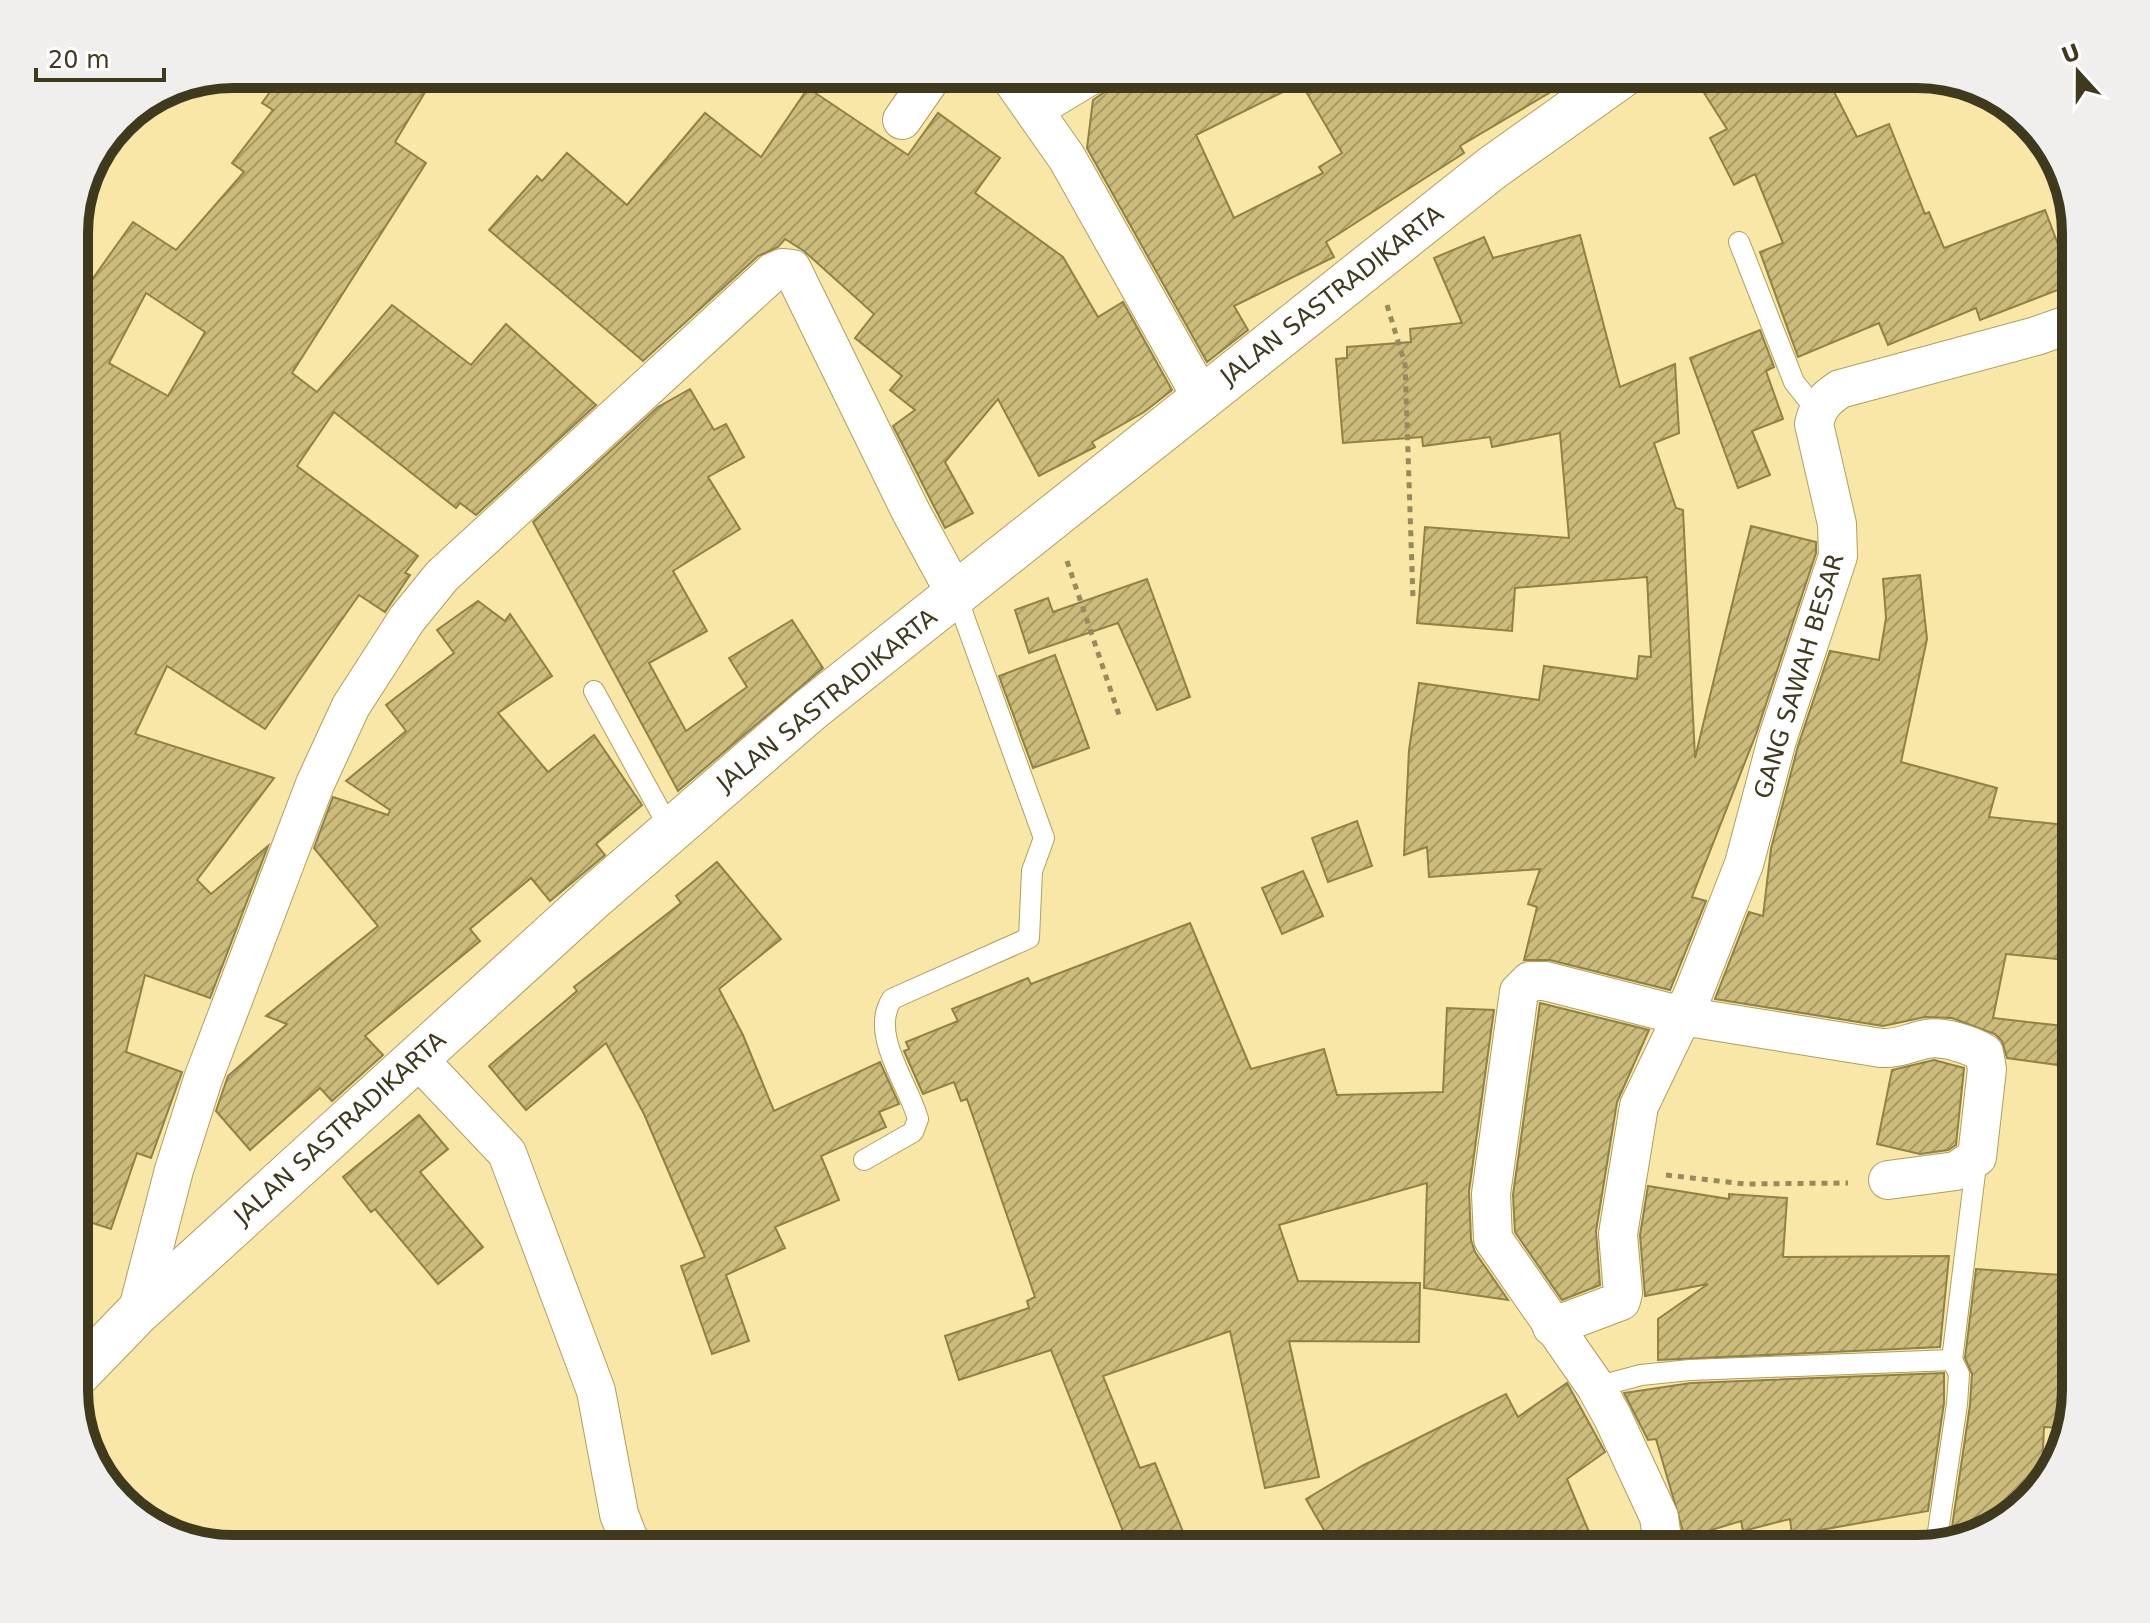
<svg xmlns="http://www.w3.org/2000/svg" width="2150" height="1623" font-family="'DejaVu Sans',sans-serif">
  <style>
    .building { fill: url(#building-hatch); stroke: #918143; stroke-width: 2; fill-rule: evenodd }
    .lines { fill: none; stroke-linecap: round; stroke-linejoin: round }
    .service-casing { stroke: #af9f60; stroke-width: 22 }
    .minor-casing { stroke: #af9f60; stroke-width: 40 }
    .tertiary-casing { stroke: #af9f60; stroke-width: 46 }
    .path { stroke: #978b5e; stroke-width: 5; stroke-dasharray: 6 6; stroke-linecap: butt }
    .service { stroke: #fff; stroke-width: 20 }
    .minor { stroke: #fff; stroke-width: 38 }
    .tertiary { stroke: #fff; stroke-width: 44 }
    .labels { text-anchor: middle; dominant-baseline: central; stroke-width: 7; stroke-linejoin: round; paint-order: stroke }
    .street-label { font-size: 24px; fill: #3f391e; stroke: #fff }
    .rim { fill: none; stroke: #3f391e; stroke-width: 10 }
  </style>
  <defs>
    <pattern id="building-hatch" width="6" height="6" patternUnits="userSpaceOnUse" patternTransform="scale(2)"><rect width="6" height="6" fill="#ccbc7c"/><path d="M-1 1l2-2M0 6l6-6M5 7l2-2" fill="none" stroke="#a79a65"/></pattern>
  </defs>
  <rect width="100%" height="100%" fill="#f8e7a6"/>
  <!-- building -->
  <g class="building">
    <path d="M 283,74 L 436,74 L 395,142 L 426,163 L 292,373 L 317,392 L 392,305 L 471,365 L 506,324 L 596,405 L 476,515 L 460,503 L 456,508 L 334,412 L 297,466 L 418,556 L 405,573 L 410,575 L 385,612 L 359,595 L 265,729 L 167,666 L 135,734 L 274,778 L 197,880 L 211,894 L 268,846 L 210,998 L 145,975 L 126,1052 L 182,1072 L 151,1158 L 137,1153 L 111,1229 L 74,1217 L 74,1126 L 86,1091 L 74,1088 L 74,305 L 133,222 L 176,250 L 244,172 L 232,163 L 273,110 L 262,103 ZM 146,293 L 205,332 L 168,396 L 109,363 Z"/>
    <path d="M 1159,74 L 1581,74 L 1460,146 L 1464,153 L 1326,242 L 1334,257 L 1234,306 L 1248,330 L 1207,362 L 1087,148 L 1093,100 L 1106,91 L 1115,92 ZM 1301,83 L 1342,153 L 1319,167 L 1323,173 L 1234,218 L 1196,135 Z"/>
    <polygon points="1692,74 1825,74 1857,137 1889,124 1925,214 1929,212 1944,248 2045,210 2073,284 1980,320 1976,308 1888,345 1879,323 1798,357 1760,252 1783,243 1755,174 1734,185 1710,138 1727,129"/>
    <polygon points="808,88 908,155 938,113 1000,158 975,193 1063,257 1098,317 1123,302 1172,390 1144,412 1092,442 1095,447 1039,476 998,399 945,462 973,513 945,528 893,426 915,410 890,390 902,376 855,338 874,314 804,251 785,239 778,247 758,256 643,361 489,230 537,176 542,181 567,153 627,205 705,113 761,157"/>
    <polygon points="1580,235 1620,387 1675,364 1679,433 1654,443 1676,508 1683,510 1695,758 1751,526 1816,542 1816,553 1756,734 1692,897 1706,901 1670,990 1550,960 1524,960 1537,907 1528,904 1540,869 1429,877 1427,847 1404,855 1409,750 1419,683 1539,700 1544,666 1637,679 1639,656 1651,657 1647,577 1515,588 1512,631 1417,623 1425,527 1569,538 1560,433 1492,447 1490,437 1423,446 1422,437 1343,443 1336,359 1347,358 1347,347 1411,342 1410,329 1462,323 1434,258 1484,237 1493,258"/>
    <polygon points="1760,330 1774,367 1766,371 1783,419 1752,431 1770,475 1738,488 1690,358"/>
    <polygon points="690,389 714,430 726,424 744,457 708,477 740,529 673,571 707,631 649,663 686,731 747,687 729,658 792,620 823,668 678,791 533,522 658,407"/>
    <polygon points="1920,575 1927,639 1901,762 1997,788 1989,817 2076,826 2076,961 2006,954 1993,1018 2063,1026 2058,1065 2007,1058 2002,1041 1995,1034 1952,1018 1925,1017 1883,1026 1715,999 1749,912 1763,916 1771,849 1798,746 1830,651 1879,660 1886,618 1883,579"/>
    <polygon points="1147,579 1190,697 1157,710 1118,623 1029,653 1015,610 1048,598 1053,612"/>
    <polygon points="478,601 505,621 510,614 552,676 498,713 548,772 594,735 642,805 596,844 605,855 550,901 531,878 470,929 480,941 365,1036 383,1055 332,1101 320,1088 250,1150 216,1111 228,1076 287,1024 266,1016 378,926 314,848 333,797 388,815 390,810 346,781 406,731 386,705 454,653 437,630"/>
    <polygon points="1055,655 1089,748 1033,768 999,676"/>
    <polygon points="1357,821 1372,866 1328,882 1312,838"/>
    <polygon points="717,862 781,939 719,989 743,1035 774,1111 880,1062 899,1104 879,1112 886,1127 821,1156 839,1200 775,1227 785,1248 726,1275 749,1341 712,1354 681,1266 705,1257 644,1114 606,1043 526,1110 489,1066 577,991 574,987 681,903 676,896"/>
    <polygon points="1303,871 1323,916 1282,934 1262,888"/>
    <polygon points="1190,923 1251,1069 1324,1049 1337,1095 1443,1092 1447,1008 1494,1010 1469,1191 1471,1240 1475,1252 1508,1300 1424,1288 1427,1183 1279,1225 1298,1281 1420,1283 1419,1342 1289,1341 1319,1477 1265,1488 1230,1331 1103,1376 1140,1468 1155,1463 1190,1549 1130,1549 1051,1350 959,1380 945,1336 1029,1308 1027,1301 1035,1297 967,1099 961,1101 954,1082 923,1094 904,1051 909,1049 906,1042 958,1021 952,1009 1028,978 1031,984"/>
    <polygon points="1540,1003 1649,1030 1617,1102 1596,1231 1600,1285 1562,1300 1515,1232 1513,1195"/>
    <polygon points="1934,1060 1964,1068 1956,1145 1948,1150 1920,1154 1877,1144 1892,1070"/>
    <polygon points="419,1115 448,1149 420,1172 483,1247 438,1284 375,1209 371,1212 343,1177"/>
    <polygon points="1648,1186 1729,1199 1729,1194 1787,1198 1783,1257 1949,1256 1940,1347 1658,1360 1658,1319 1708,1284 1645,1296 1640,1235"/>
    <polygon points="1976,1269 2076,1276 2076,1391 2063,1428 2044,1427 2041,1489 1987,1533 1950,1541 1970,1405 1972,1374 1965,1358"/>
    <polygon points="1944,1373 1944,1403 1928,1511 1792,1535 1790,1519 1743,1531 1741,1521 1685,1538 1656,1439 1648,1440 1624,1393 1691,1383"/>
    <polygon points="1567,1383 1605,1452 1567,1479 1596,1549 1335,1549 1306,1499 1362,1466 1506,1394 1518,1417"/>
  </g>
  <g class="lines">
    <!-- service casing -->
    <g class="service-casing">
      <g id="service">
        <polyline points="1739,242 1794,382 1817,411"/>
        <polyline points="594,691 671,831"/>
        <path d="M 864,1160 L 913,1132 L 918,1119 C 908,1083 869,1034 892,999 L 1029,938 L 1032,871 L 1044,838 L 956,595"/>
        <polyline points="1952,1360 1977,1157"/>
        <polyline points="1596,1387 1641,1375 1690,1370 1952,1360 1959,1374 1957,1404 1936,1545"/>
      </g>
    </g>
    <!-- minor casing -->
    <g class="minor-casing">
      <g id="minor">
        <polyline points="1008,74 1067,158 1202,398"/>
        <polyline points="1035,109 1093,74"/>
        <polyline points="902,120 934,74"/>
        <polyline points="417,1058 507,1153 596,1391 619,1514 629,1540 639,1549"/>
        <polyline points="137,1313 174,1170 203,1079 315,784 351,706 407,619 442,576 773,272 782,268 792,269 910,510 956,595"/>
        <path d="M 1552,1327 L 1621,1301 L 1623,1293 L 1618,1234 L 1639,1106 L 1693,994 L 1744,864 L 1777,740 L 1838,556 L 1837,524 L 1814,424 C 1818,406 1825,399 1840,389 L 2036,336 L 2076,322"/>
        <path d="M 1658,1549 L 1662,1539 L 1659,1517 L 1613,1418 L 1596,1387 L 1493,1239 L 1491,1194 L 1519,992 L 1530,981 L 1545,981 L 1682,1016 L 1881,1048 C 1899,1049 1910,1042 1927,1039 C 1943,1036 1971,1045 1984,1053 L 1987,1069 L 1977,1157 L 1956,1171 L 1888,1180"/>
      </g>
    </g>
    <!-- tertiary casing -->
    <g class="tertiary-casing">
      <polyline id="tertiary" points="74,1378 137,1313 594,897 810,710 1492,168 1624,74"/>
    </g>
    <!-- path -->
    <g class="path">
      <polyline points="1387,305 1405,364 1413,599"/>
      <polyline points="1067,561 1119,715"/>
      <polyline points="1666,1175 1745,1184 1848,1183"/>
    </g>
    <!-- service -->
    <use href="#service" class="service"/>
    <!-- minor -->
    <use href="#minor" class="minor"/>
    <!-- tertiary -->
    <use href="#tertiary" class="tertiary"/>
  </g>
  <g class="labels">
    <!-- street labels -->
    <g class="street-label">
      <text transform="translate(1332 295) rotate(-38)">JALAN SASTRADIKARTA</text>
      <text transform="translate(1799 676) rotate(-73)">GANG SAWAH BESAR</text>
      <text transform="translate(827 700) rotate(-39)">JALAN SASTRADIKARTA</text>
      <text transform="translate(340 1128) rotate(-42)">JALAN SASTRADIKARTA</text>
    </g>
  </g>
  <!-- crop -->
  <path d="M0 0H2150V1623H0ZM233 88H1917A145 145 0 0 1 2062 233V1390A145 145 0 0 1 1917 1535H233A145 145 0 0 1 88 1390V233A145 145 0 0 1 233 88Z" fill="#f0efed" fill-rule="evenodd"/>
  <path class="rim" d="M233 88H1917A145 145 0 0 1 2062 233V1390A145 145 0 0 1 1917 1535H233A145 145 0 0 1 88 1390V233A145 145 0 0 1 233 88Z"/>
  <!-- north arrow -->
  <g transform="translate(2078 72) rotate(339)" stroke="#ffffff" stroke-width="6" paint-order="stroke">
  <path d="M0-6L14 30L0 20L-14 30Z" fill="#3f391e"/>
  <text y="-12" font-size="22" font-weight="bold" text-anchor="middle" fill="#3f391e">U</text>
  </g>
  <!-- scale -->
  <path d="M36 68v12h128v-12" fill="none" stroke="#3f391e" stroke-width="4"/>
  <text x="48" y="68" font-size="24" fill="#3f391e" stroke="#ffffff" stroke-width="6" paint-order="stroke">20 m</text>
</svg>
